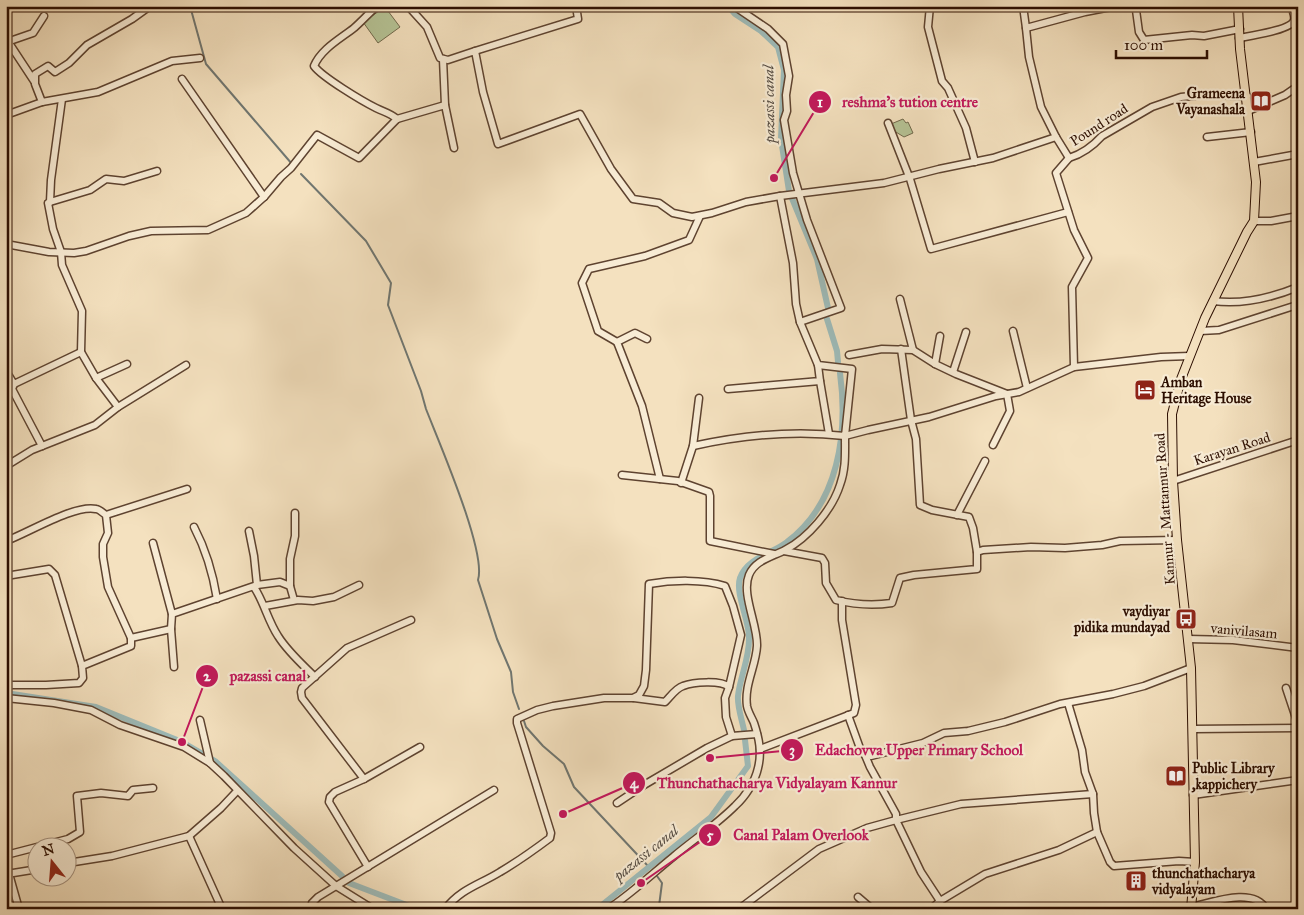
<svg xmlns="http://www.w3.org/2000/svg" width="1304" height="915" font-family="'IM FELL Great Primer',serif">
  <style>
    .green { fill: #b6c496; stroke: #71694c }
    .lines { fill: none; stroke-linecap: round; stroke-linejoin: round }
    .stream { stroke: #707670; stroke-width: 2 }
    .canal { stroke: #9ebcba; stroke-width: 6 }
    .minor-casing { stroke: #5e4330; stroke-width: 9 }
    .major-casing { stroke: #2c0e01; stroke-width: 10 }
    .minor { stroke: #f8ecd5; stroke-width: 6 }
    .major { stroke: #f4e1bf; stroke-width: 8 }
    .labels { text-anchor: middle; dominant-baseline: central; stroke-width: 4.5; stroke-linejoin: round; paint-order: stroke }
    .poi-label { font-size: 14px; font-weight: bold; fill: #2c0e01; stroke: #f8ecd5; text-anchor: start }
    .street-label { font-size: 14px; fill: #2c0e01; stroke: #f8ecd5 }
    .water-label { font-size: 15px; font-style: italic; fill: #544b42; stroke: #f8ecd5 }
    .leader { fill: none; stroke: #c2185b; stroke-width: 2 }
    .callout-dot { fill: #c2185b; stroke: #f8ecd5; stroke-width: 2 }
    .mark-label { font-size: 15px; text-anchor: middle; font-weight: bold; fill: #fff }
    .callout-label { font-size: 15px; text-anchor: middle; font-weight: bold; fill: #c2185b; stroke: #f8ecd5; stroke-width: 4.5; stroke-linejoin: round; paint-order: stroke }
  </style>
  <rect width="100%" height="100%" fill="#f4e1bf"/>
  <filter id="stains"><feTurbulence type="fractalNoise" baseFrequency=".004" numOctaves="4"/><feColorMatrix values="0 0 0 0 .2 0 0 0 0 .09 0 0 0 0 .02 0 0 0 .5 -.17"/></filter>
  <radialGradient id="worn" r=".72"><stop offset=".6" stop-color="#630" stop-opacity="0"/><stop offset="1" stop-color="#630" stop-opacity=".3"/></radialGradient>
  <!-- green -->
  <g class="green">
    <polygon points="385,7 400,27 378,43 363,22"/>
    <polygon points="903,119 906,123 908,122 913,133 904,137 891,129 891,124"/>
  </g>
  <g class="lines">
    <!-- stream -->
    <g class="stream">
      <polyline points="190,6 206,64 292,164"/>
      <path d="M 301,174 L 366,241 L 391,283 L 388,305 L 421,391 L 426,409 C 438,440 487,552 478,580 L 497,639 L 511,672 L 513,692 L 519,709"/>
      <polyline points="524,721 526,727 543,746 564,764 574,787 647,865"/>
      <polyline points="657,876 662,883 659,906 661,909"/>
    </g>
    <!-- canal -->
    <g class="canal">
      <polyline points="728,6 735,14 761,31 778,47 784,70 781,139 789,191 817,259 828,308"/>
      <polyline points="827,319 837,351 838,362"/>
      <polyline points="6,693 96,707 182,742 215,761 342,876"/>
      <path d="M 744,730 C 742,720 737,706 738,696 C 740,677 750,657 749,637 C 749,620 735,593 740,578 C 747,558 773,553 787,542 C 839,503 848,433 840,373"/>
      <polyline points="349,883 417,909"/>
      <polyline points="597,909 711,817 748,766 745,740"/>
    </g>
    <!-- minor casing -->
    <g class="minor-casing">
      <g id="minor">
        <path d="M 377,6 C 369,13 362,21 354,28 C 340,39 321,49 314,66 C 322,77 362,101 376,108 C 384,112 390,113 397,119"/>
        <polyline points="408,6 427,27 440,58 448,60 475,51 483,92 498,144 580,114 611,169 633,199 659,203 673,213 692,217 712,213 746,202 780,196 884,183 939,169 993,158 1056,137"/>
        <polyline points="930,6 928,27 942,81 948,88 966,128 975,162"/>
        <polyline points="1023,6 1026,28 1085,12 1116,6"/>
        <polyline points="1132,6 1136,10 1139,32 1144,40 1192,35 1204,36 1240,29"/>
        <path d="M 1026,28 L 1029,57 L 1041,107 L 1056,137 L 1069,158 C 1082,154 1093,146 1102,136 L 1152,107 L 1181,97 L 1202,95 L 1247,96"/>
        <path d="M 1239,38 C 1249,36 1292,30 1294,20 C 1295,17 1293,12 1292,8 L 1298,6"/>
        <polyline points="6,41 9,43 34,81"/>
        <polyline points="7,42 33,33 44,16"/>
        <polyline points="475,51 578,19 576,6"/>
        <polyline points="443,59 445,105"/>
        <polyline points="182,79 264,197"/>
        <polyline points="42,102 98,92 172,61 200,58"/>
        <polyline points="1248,111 1285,95 1298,86"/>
        <polyline points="6,115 42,102 35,84 35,74 48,66 55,72 69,63 87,45 132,19 150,6"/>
        <polyline points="397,119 445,105 454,148"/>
        <polyline points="888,123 910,179 931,249 1068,212"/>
        <polyline points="1207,137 1251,132"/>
        <polyline points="1069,158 1056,173 1074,230 1088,258 1072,287 1074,367"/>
        <polyline points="1254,162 1298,154"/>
        <polyline points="780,196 793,263 796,304 800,322"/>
        <polyline points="50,202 90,190 106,179 124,181 157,171"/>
        <polyline points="1254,221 1271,221 1298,216"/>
        <polyline points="6,244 49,252 74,253 86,251 129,236 151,231 208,230 246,213 264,197 281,177 291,168 317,135 359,158 397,119"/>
        <polyline points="900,299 913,350"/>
        <path d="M 1213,301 C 1242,305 1271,298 1298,287"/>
        <polyline points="1013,331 1027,388"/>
        <polyline points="1200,331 1219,330 1294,306 1298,309"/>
        <polyline points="647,339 635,333 617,342 642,406 660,479"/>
        <polyline points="617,342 598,331 582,283 589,269 645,256 689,240 700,216"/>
        <polyline points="901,349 911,420 916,439 920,505 932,510 969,517 973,528 977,552"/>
        <polyline points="849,355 882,349 913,350 935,364 956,374 1007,394 1010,411 993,445"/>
        <polyline points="935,364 940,336"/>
        <polyline points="6,371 14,384 81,352"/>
        <polyline points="953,372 966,332"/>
        <polyline points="96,378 127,364"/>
        <polyline points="820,381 829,434"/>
        <polyline points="14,384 12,389 42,446"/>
        <polyline points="728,389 820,381 818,365"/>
        <polyline points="118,407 186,365"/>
        <path d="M 693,446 C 743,435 794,430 845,436 L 852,369 L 818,365 L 800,322 L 841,308 L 807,220 L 793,173 L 784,120 L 787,111 L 786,95 L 789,76 L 783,44 L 768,29 L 734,6"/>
        <polyline points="6,466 32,450 95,425 118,407 96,378 81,352 82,311 62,265 61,252 53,229 48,203 50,202 51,180 62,99"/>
        <polyline points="622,475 678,481 709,492 710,496 710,541 774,554"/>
        <polyline points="1173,481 1298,440"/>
        <polyline points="681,483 693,446 699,398"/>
        <polyline points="106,515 187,489"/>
        <polyline points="957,515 985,461"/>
        <path d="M 194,527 C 206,550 213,574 217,599"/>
        <polyline points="249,531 254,556 257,585"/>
        <path d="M 6,541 C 28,533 75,504 96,509 C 99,509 103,513 106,515 L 108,533 L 103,544 L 103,557 L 108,587 L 131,638"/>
        <polyline points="153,543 172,614"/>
        <path d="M 784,551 L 822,558 L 825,563 L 826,583 L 836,600 C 856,605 872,606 892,603 L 900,578 L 914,575 L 977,569 L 977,552 L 983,550 L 1031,547 L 1065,548 L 1102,545 L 1120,541 L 1177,540"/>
        <polyline points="6,576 49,569 55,575 82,666"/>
        <polyline points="290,586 290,559 295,536 295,513"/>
        <path d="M 254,587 C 264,602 268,621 278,636 C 288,652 302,664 315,677"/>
        <polyline points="265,606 298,600 313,601 334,597 359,585"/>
        <polyline points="171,629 174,667"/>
        <polyline points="1188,639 1233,640 1298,648"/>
        <polyline points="6,685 46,685 79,683 83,678 82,666 131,646 131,638 171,629 172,614 257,585 280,582 290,586 294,600"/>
        <polyline points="1286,688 1298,724"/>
        <polyline points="6,698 54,703 91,710 120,725 184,747 210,763 224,776 294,848 336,886 373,909"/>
        <path d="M 634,698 L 665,702 C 670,697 676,688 683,686 C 693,682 721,680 729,687"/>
        <polyline points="1068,703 1082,750 1085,772 1093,794 1094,813 1097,832 1110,862 1114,866 1179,861 1195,862"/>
        <polyline points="848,715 861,751 865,755 871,756 923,743 944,733 968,731 1005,722 1060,704 1113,694 1144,686 1191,668"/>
        <polyline points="200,720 210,763"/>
        <polyline points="1193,729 1298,728"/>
        <polyline points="760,749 854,713 856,705 842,620 842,601"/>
        <polyline points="364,779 302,698 301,692 302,688 347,648 411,620"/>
        <polyline points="1193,795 1298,780"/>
        <polyline points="617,803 644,785 707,748 732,736 757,734"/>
        <polyline points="189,836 221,808 237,791"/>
        <polyline points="6,855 68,839 80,832 77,796 101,793 128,796 133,790 153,788"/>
        <polyline points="6,863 19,909"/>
        <polyline points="68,863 112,856 189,836 222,909"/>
        <polyline points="368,867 329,802 330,797 335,792 364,779 420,747"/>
        <polyline points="7,874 38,869"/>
        <polyline points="858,897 872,909"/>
        <polyline points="940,901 921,872 896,820 961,804 1093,794"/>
        <path d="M 1191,907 C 1211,903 1253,886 1266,909"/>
        <polyline points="311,909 312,903 318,897 494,790"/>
        <path d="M 445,909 C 462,888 479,885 500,872 C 517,862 534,850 550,838 L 551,833 L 517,723 L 517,719 L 537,710 L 553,706 L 604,698 L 633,698 L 639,695 L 644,686 L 646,670 L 649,584 C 672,580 703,579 725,586 L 733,606 L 741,635 L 729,687 L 725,698 L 726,717 L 732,736"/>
        <path d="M 608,909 C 631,894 652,874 673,857 C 693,840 716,825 735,806 C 745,797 755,782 758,768 C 762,752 759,738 754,723 C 752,718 748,712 747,706 C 744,685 756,666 757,646 C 758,625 741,594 749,575 C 755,560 772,557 785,550 C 808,538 832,510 840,485 C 846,469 845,453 845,436 L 868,430 L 929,417 L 996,396 L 1019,392 L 1074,367 L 1161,357 L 1190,356"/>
        <polyline points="739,909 819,849 867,828 896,820 896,814 870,767 865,755"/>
        <polyline points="931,909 940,901 985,874 1059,850 1097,832"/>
      </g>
    </g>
    <!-- major casing -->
    <g class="major-casing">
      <polyline id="major" points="1191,909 1195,862 1191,668 1177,540 1173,481 1172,414 1181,379 1205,318 1247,232 1254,221 1256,182 1240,49 1238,6"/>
    </g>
    <!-- minor -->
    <use href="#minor" class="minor"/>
    <!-- major -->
    <use href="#major" class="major"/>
  </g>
  <!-- icons -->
  <defs>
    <g id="library-square" transform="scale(1.125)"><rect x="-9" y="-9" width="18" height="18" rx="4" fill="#8f2418" stroke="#f8ecd5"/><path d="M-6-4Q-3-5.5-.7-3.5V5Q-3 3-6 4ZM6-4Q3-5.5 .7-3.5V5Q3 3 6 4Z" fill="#fff"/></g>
    <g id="hotel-square" transform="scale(1.125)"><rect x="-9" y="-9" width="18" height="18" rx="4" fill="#8f2418" stroke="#f8ecd5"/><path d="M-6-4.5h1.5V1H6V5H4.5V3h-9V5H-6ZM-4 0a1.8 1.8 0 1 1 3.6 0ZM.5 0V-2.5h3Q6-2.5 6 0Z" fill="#fff"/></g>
    <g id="bus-square" transform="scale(1.125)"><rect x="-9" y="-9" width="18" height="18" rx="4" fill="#8f2418" stroke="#f8ecd5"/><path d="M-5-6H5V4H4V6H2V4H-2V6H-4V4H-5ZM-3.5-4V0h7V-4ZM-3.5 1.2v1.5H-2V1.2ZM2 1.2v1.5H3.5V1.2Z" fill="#fff"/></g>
    <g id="building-square" transform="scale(1.125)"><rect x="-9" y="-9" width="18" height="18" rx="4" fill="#8f2418" stroke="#f8ecd5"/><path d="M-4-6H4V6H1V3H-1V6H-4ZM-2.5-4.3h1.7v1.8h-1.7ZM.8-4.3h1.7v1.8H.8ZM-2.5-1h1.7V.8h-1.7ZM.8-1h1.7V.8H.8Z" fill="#fff"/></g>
  </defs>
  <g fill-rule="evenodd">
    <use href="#library-square" x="1261" y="101"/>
    <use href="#hotel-square" x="1145" y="390"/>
    <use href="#bus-square" x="1186" y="619"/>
    <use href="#library-square" x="1176" y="776"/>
    <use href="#building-square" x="1136" y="881"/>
  </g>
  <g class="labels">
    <!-- poi labels -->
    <g class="poi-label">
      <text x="1245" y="93" text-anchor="end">Grameena<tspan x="1245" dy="16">Vayanashala</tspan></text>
      <text x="1161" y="382">Amban<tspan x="1161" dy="16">Heritage House</tspan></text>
      <text x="1170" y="611" text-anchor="end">vaydiyar<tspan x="1170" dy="16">pidika mundayad</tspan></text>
      <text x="1192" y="768">Public Library<tspan x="1192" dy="16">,kappichery</tspan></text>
      <text x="1152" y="873">thunchathacharya<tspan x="1152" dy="16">vidyalayam</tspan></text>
    </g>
    <!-- street labels -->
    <g class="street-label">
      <text transform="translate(1099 125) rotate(-33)">Pound road</text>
      <text transform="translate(1232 449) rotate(-18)">Karayan Road</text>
      <text transform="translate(1165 509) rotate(-94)">Kannur - Mattannur Road</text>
      <text transform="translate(1244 631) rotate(5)">vanivilasam</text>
    </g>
    <!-- water labels -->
    <g class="water-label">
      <text transform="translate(769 104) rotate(-91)">pazassi canal</text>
      <text transform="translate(646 853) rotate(-39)">pazassi canal</text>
    </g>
  </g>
  <!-- callouts -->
  <path class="leader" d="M774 178L820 102M182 742L207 676M710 758L792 750M563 814L634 783M641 883L710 835"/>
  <g class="callout-dot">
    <circle cx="774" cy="178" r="5"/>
    <circle cx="182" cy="742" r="5"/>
    <circle cx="710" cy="758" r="5"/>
    <circle cx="563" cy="814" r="5"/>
    <circle cx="641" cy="883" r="5"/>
    <circle cx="820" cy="102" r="12"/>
    <circle cx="207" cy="676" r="12"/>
    <circle cx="792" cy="750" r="12"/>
    <circle cx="634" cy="783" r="12"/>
    <circle cx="710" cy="835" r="12"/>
  </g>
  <g class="mark-label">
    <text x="820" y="107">1</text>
    <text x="207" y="681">2</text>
    <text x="792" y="755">3</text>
    <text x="634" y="788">4</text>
    <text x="710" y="840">5</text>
  </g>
  <g class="callout-label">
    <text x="910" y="107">reshma's tution centre</text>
    <text x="268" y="681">pazassi canal</text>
    <text x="919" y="755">Edachovva Upper Primary School</text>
    <text x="777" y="788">Thunchathacharya Vidyalayam Kannur</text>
    <text x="801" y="840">Canal Palam Overlook</text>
  </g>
  <!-- margin -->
  <rect width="1304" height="915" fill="none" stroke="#f4e1bf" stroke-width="25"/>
  <rect x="8" y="8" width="1289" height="900" fill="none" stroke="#2c0e01" stroke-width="2.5"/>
  <rect x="12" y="12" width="1279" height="890" fill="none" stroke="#2c0e01"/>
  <!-- north arrow -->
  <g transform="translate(52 862) rotate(343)"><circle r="24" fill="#f8ecd5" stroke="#a69380"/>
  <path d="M0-4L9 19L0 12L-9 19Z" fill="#8f2418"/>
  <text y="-8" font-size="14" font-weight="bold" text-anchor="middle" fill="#2c0e01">N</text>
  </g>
  <!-- scale -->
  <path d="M1116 50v8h91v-8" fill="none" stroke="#2c0e01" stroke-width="2.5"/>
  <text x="1124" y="50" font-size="15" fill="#2c0e01" stroke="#f8ecd5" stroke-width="4" paint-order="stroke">100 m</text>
  <rect width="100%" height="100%" filter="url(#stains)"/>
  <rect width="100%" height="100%" fill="url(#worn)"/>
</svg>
